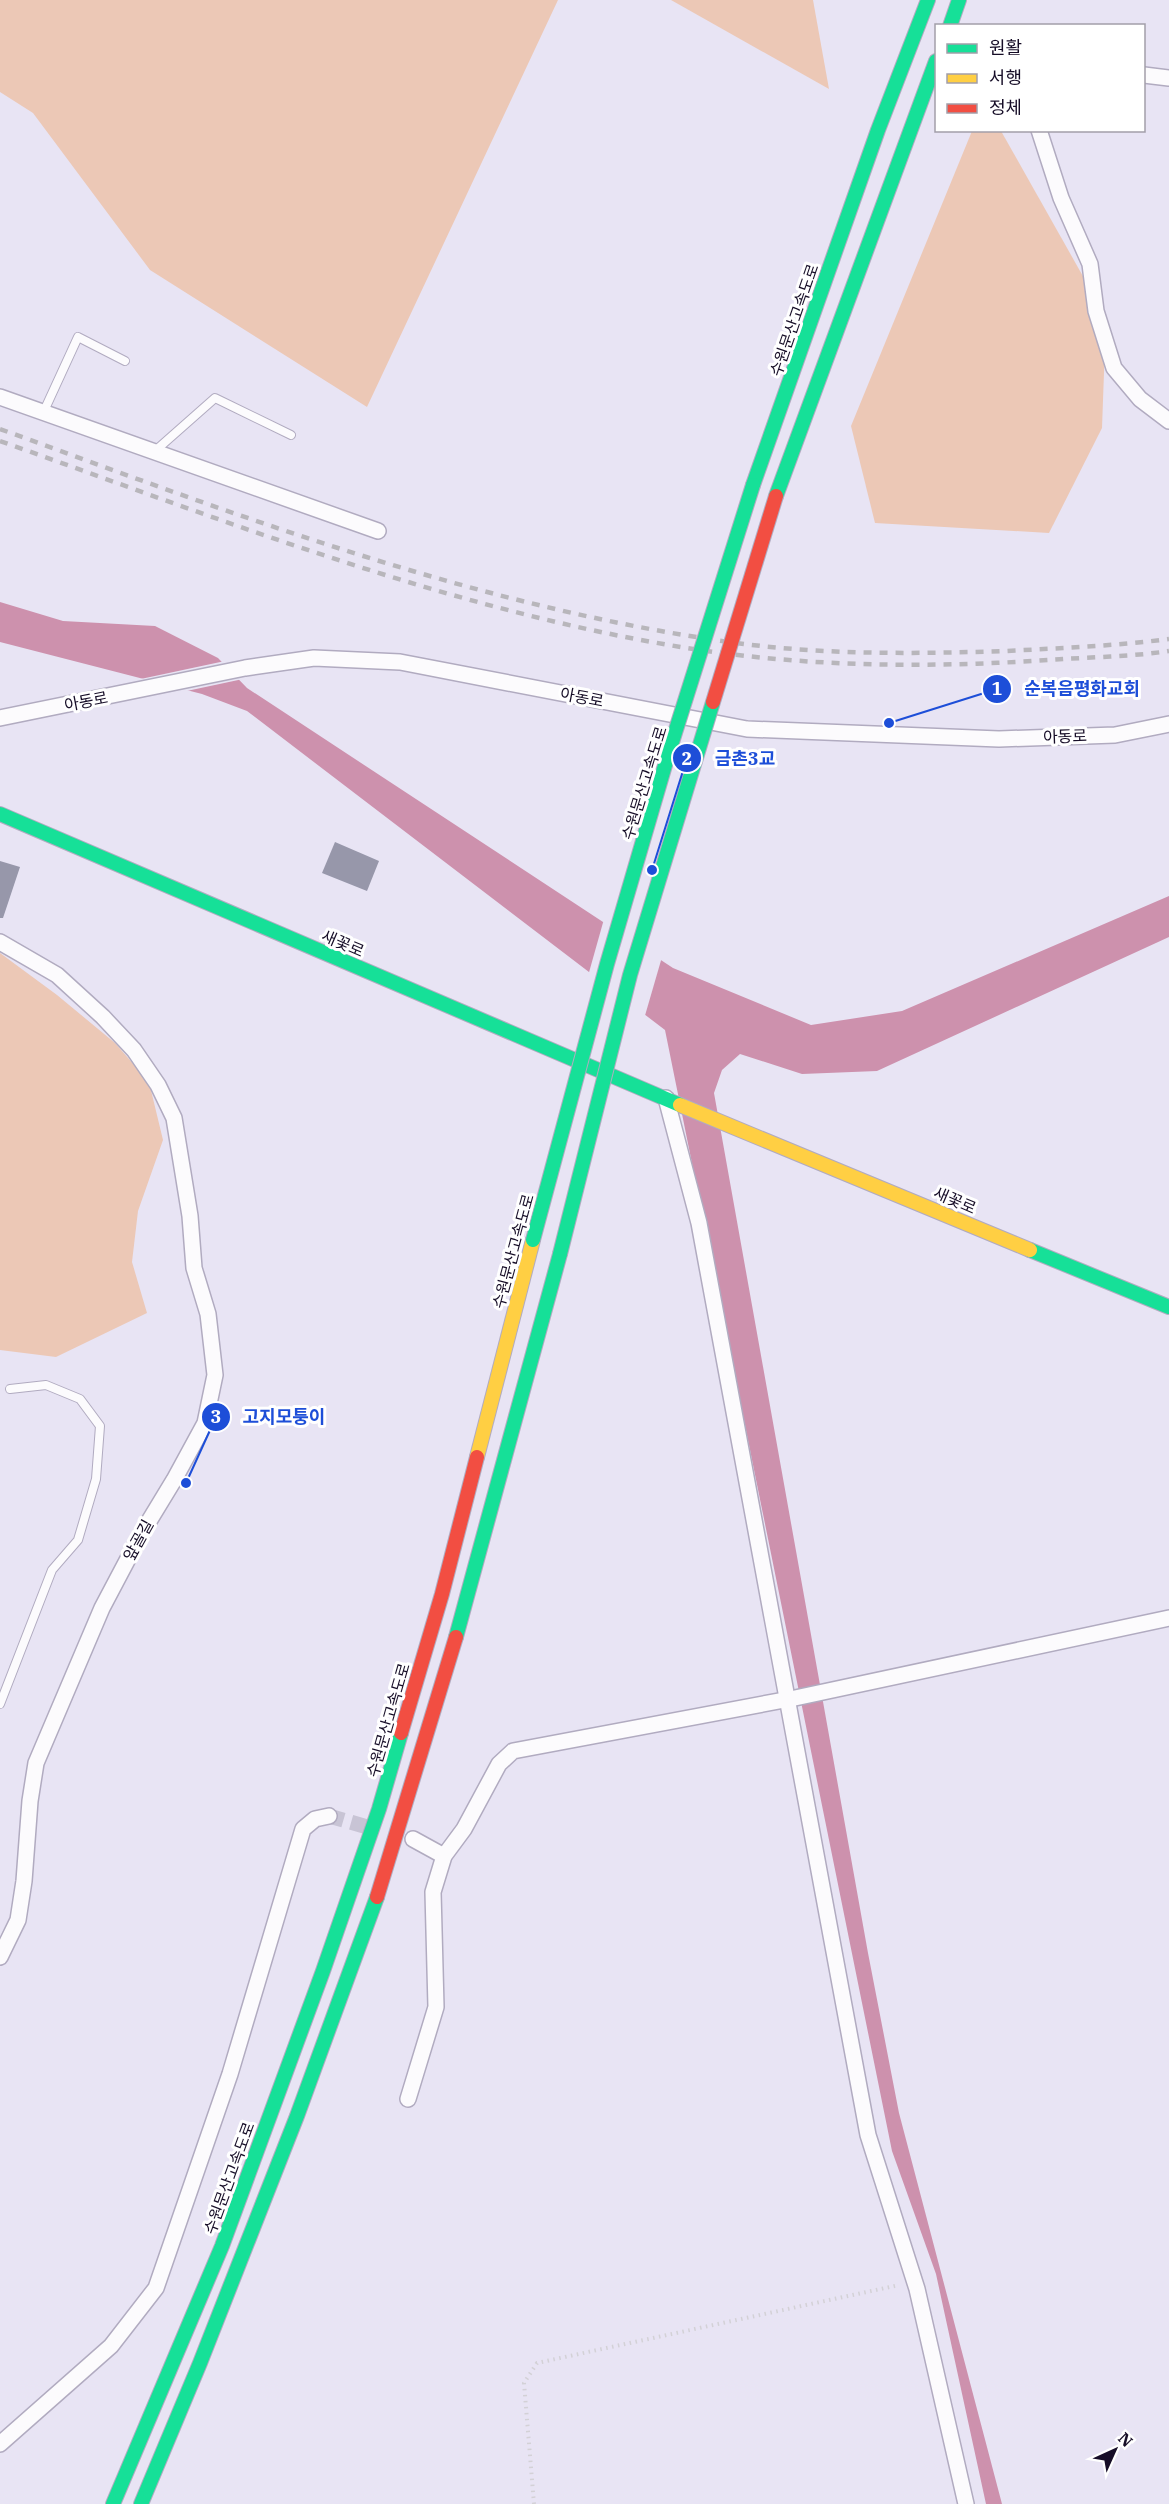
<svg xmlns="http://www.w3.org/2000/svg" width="1169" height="2504" font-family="'IBM Plex Serif','Noto Sans KR',serif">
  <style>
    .green { fill: #ecc8b6 }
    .water { fill: #cd91ad }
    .pier { fill: #e8e4f4 }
    .building { fill: #9797aa }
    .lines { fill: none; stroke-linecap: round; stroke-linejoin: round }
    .street-tunnel { stroke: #c8c4d5; stroke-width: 15; stroke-dasharray: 15 8; stroke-linecap: butt }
    .lane-casing { stroke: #b1abc0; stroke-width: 10 }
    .street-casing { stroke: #b1abc0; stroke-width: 18 }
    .fast-casing { stroke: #b1abc0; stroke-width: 16 }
    .slow-casing { stroke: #b1abc0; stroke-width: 16 }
    .jam-casing { stroke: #b1abc0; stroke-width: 16 }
    .path { stroke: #d3d1d6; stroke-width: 4; stroke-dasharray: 1.5 4.5; stroke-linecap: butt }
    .lane { stroke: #fcfbfd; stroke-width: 8 }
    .street { stroke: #fcfbfd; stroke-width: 15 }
    .fast { stroke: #16e098; stroke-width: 14 }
    .slow { stroke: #ffcf43; stroke-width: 14 }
    .jam { stroke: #f24e42; stroke-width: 14 }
    .rail { stroke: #b8b6bb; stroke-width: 4.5; stroke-dasharray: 8 8; stroke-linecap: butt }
    .fast-bridge-casing { stroke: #b1abc0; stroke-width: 16; stroke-linecap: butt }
    .jam-bridge-casing { stroke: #b1abc0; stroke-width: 16; stroke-linecap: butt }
    .fast-bridge { stroke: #16e098; stroke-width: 14 }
    .jam-bridge { stroke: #f24e42; stroke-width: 14 }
    .labels { text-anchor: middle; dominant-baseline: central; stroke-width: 6; stroke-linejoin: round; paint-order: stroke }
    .street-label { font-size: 16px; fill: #160d27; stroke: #fff }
    .leader { fill: none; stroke: #1d4ed8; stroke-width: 2 }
    .callout-dot { fill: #1d4ed8; stroke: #fff; stroke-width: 2 }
    .mark-label { font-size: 18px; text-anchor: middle; font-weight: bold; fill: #fff }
    .callout-label { font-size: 18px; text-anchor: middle; font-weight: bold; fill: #1d4ed8; stroke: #fff; stroke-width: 6; stroke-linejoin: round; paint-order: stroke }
  </style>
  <rect width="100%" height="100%" fill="#e8e4f4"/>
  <!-- green -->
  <g class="green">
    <polygon points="0,0 558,0 367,407 150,270 33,113 0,92"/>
    <polygon points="671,0 813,0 829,89"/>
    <polygon points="972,131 1001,131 1106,317 1102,428 1049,533 875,523 851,426"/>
    <polygon points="0,953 57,995 115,1043 149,1082 163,1140 138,1211 132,1262 147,1313 56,1357 0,1350"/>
  </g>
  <!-- water -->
  <polygon class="water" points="0,602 63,621 155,626 218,658 247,688 673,968 811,1025 902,1011 1169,896 1169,937 877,1071 802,1074 740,1054 722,1070 714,1093 868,1953 899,2113 1002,2504 986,2504 936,2274 892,2151 665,1030 247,711 202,694 0,642"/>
  <!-- pier -->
  <g class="pier">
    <polygon points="225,661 243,679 182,692 136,680"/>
    <polygon points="604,919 662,957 644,1019 588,976"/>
  </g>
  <!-- building -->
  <g class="building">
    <polygon points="335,842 379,861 367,891 322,873"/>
    <polygon points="0,861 20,867 3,918 0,918"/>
  </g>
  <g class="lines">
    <!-- street-tunnel -->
    <polyline class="street-tunnel" points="329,1816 378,1830"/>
    <!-- lane casing -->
    <g class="lane-casing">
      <g id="lane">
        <polyline points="44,411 78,337 125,361"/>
        <polyline points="155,451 215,398 291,435"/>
        <polyline points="0,1704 52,1570 78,1540 96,1479 100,1426 80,1399 46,1385 10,1389"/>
      </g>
    </g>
    <!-- street casing -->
    <g class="street-casing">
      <g id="street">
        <polyline points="1144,75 1169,78"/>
        <polyline points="1039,130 1061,198 1090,264 1096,311 1114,368 1140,399 1169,421"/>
        <polyline points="0,397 378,531"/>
        <polyline points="0,718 245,668 314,658 400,662 747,729 999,739 1115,735 1169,724"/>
        <polyline points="0,942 57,975 103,1017 134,1050 158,1085 174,1118 190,1216 194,1268 208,1314 215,1375 205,1423 174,1480 140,1536 102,1608 36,1763 30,1801 24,1881 18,1920 0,1957"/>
        <polyline points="666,1098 699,1223 868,2135 917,2289 966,2504"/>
        <polyline points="413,1839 444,1856"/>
        <polyline points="408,2099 436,2007 433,1892 444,1856 464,1829 499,1764 513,1751 795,1698 1169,1618"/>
        <polyline points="0,2444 111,2346 156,2288 230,2074 303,1829 315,1819 329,1816"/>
      </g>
    </g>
    <!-- fast casing -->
    <g class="fast-casing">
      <g id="fast">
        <polyline points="950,26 959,0"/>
        <polyline points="753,485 878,130 928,0"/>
        <polyline points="776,496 936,61"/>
        <polyline points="0,814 680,1105"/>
        <polyline points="1030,1250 1169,1307"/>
        <polyline points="456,1637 560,1254"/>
        <polyline points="113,2504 222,2246 323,1971 379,1809 401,1733"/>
        <polyline points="141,2504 200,2363 297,2116 377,1897"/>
      </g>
    </g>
    <!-- slow casing -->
    <g class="slow-casing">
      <g id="slow">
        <polyline points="680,1105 1030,1250"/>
        <polyline points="477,1457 533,1240"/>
      </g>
    </g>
    <!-- jam casing -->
    <g class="jam-casing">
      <g id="jam">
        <polyline points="401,1733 442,1594 477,1457"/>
        <polyline points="377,1897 456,1637"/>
      </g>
    </g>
    <!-- path -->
    <polyline class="path" points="534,2504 524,2383 537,2363 899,2285"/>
    <!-- lane -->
    <use href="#lane" class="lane"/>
    <!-- street -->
    <use href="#street" class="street"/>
    <!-- fast -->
    <use href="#fast" class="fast"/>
    <!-- slow -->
    <use href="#slow" class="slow"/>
    <!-- jam -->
    <use href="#jam" class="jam"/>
    <!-- rail -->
    <g class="rail">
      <path d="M 0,429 C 239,516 475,606 729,642 C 821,655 914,654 1006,651 C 1061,648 1115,646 1169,639"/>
      <path d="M 0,441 C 226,521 449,610 687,648 C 806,667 928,668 1049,660 C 1088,657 1130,657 1169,651"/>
    </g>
    <!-- fast-bridge casing -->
    <g class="fast-bridge-casing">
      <g id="fast-bridge">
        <polyline points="533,1240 607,964 668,755 753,485"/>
        <polyline points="560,1254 630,975 713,702"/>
      </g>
    </g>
    <!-- jam-bridge casing -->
    <g class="jam-bridge-casing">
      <polyline id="jam-bridge" points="713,702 776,496"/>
    </g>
    <!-- fast-bridge -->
    <use href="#fast-bridge" class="fast-bridge"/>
    <!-- jam-bridge -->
    <use href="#jam-bridge" class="jam-bridge"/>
  </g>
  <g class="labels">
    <!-- street labels -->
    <g class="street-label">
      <text transform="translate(794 320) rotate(-71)">수원문산고속도로</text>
      <text transform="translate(582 697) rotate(11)">아동로</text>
      <text transform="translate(86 701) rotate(-11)">아동로</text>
      <text transform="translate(1065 736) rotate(-2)">아동로</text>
      <text transform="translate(644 783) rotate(-73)">수원문산고속도로</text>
      <text transform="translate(343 943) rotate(23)">새꽃로</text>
      <text transform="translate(955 1200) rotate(23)">새꽃로</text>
      <text transform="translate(513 1251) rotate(-75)">수원문산고속도로</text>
      <text transform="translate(138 1540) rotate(-61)">앞골길</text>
      <text transform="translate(388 1720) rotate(-74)">수원문산고속도로</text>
      <text transform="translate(229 2178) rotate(-70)">수원문산고속도로</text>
    </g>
  </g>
  <!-- callouts -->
  <path class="leader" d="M889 723L997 689M652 870L687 758M186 1483L216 1417"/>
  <g class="callout-dot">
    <circle cx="889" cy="723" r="6"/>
    <circle cx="652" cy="870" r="6"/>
    <circle cx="186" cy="1483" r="6"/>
    <circle cx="997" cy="689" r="15"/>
    <circle cx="687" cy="758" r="15"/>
    <circle cx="216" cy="1417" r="15"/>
  </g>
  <g class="mark-label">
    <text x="997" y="695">1</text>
    <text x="687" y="765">2</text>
    <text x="216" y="1423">3</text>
  </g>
  <g class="callout-label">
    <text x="1082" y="695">순복음평화교회</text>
    <text x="745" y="765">금촌3교</text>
    <text x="284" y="1423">고지모퉁이</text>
  </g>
  <!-- legend -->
  <rect x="935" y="24" width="210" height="108" fill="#ffffff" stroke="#a29ea9" stroke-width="1.5"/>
  <rect x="947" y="44" width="30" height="9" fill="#16e098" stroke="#a29ea9" stroke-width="1.5"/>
  <text x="989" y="54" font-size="18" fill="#160d27">원활</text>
  <rect x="947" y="74" width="30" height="9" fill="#ffcf43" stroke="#a29ea9" stroke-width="1.5"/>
  <text x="989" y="84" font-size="18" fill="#160d27">서행</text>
  <rect x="947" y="104" width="30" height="9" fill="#f24e42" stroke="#a29ea9" stroke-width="1.5"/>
  <text x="989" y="114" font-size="18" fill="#160d27">정체</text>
  <!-- north arrow -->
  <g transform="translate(1115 2450) rotate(45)" stroke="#ffffff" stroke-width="4.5" paint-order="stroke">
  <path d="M0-4.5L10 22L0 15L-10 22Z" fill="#160d27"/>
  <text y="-9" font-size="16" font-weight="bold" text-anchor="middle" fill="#160d27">N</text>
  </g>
</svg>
